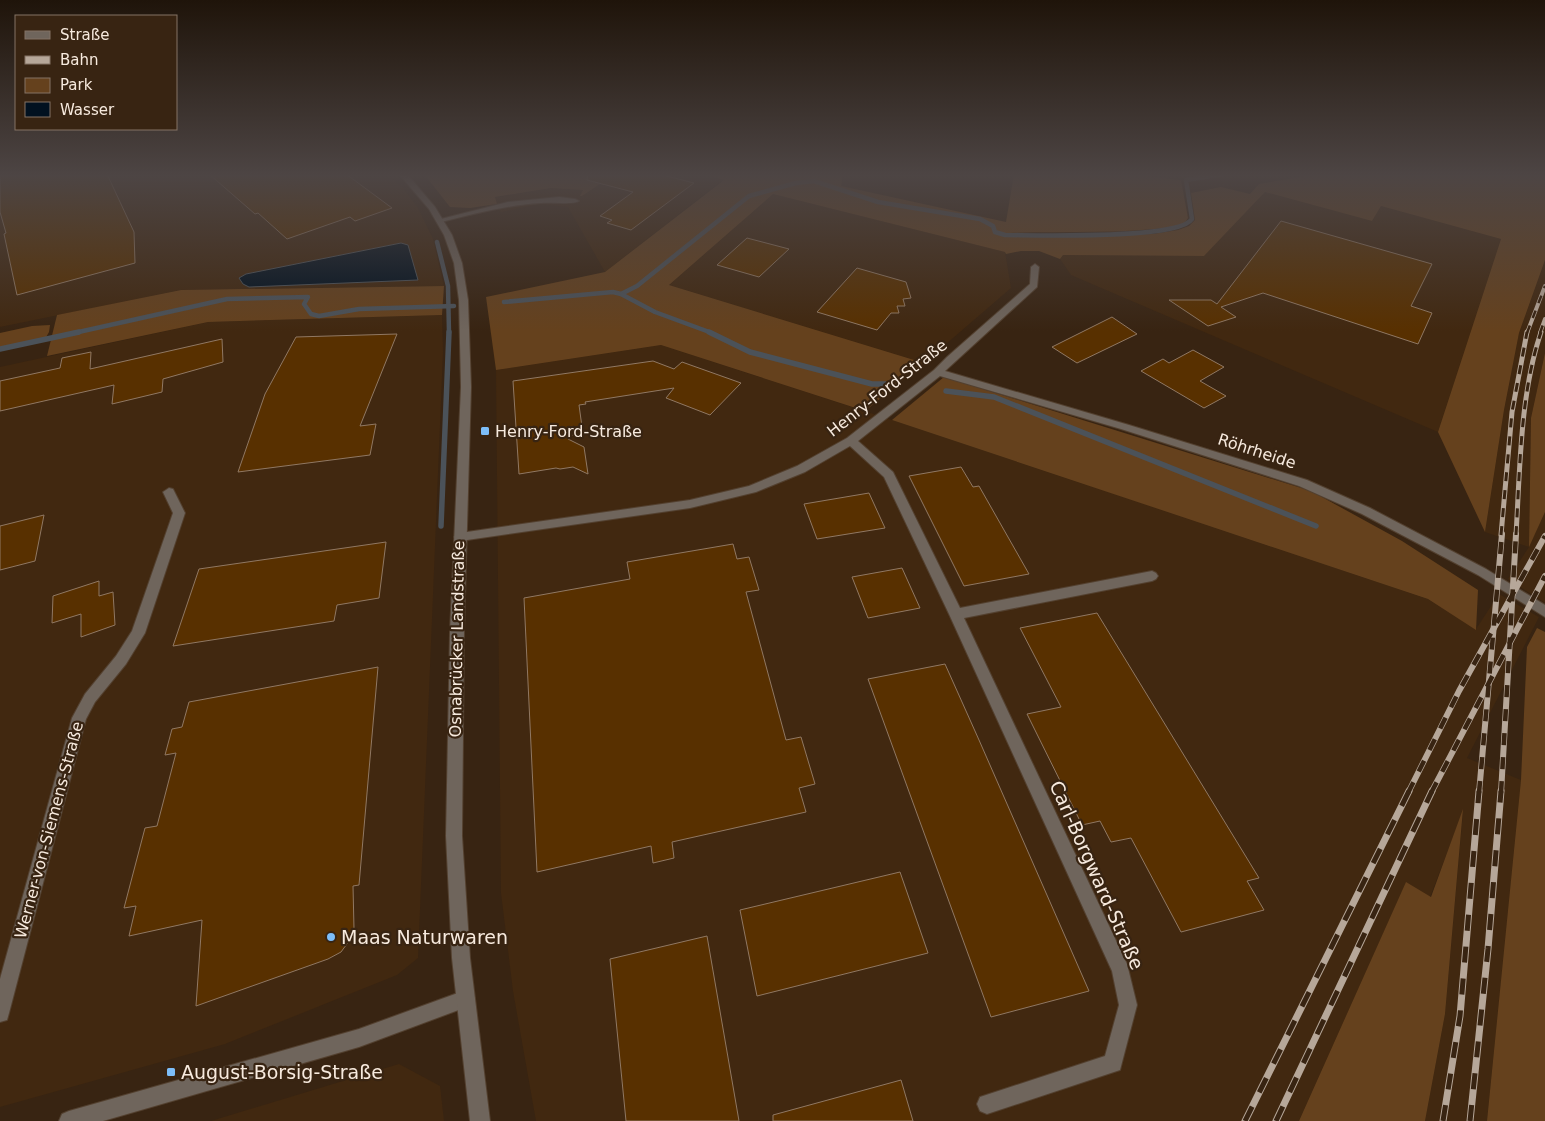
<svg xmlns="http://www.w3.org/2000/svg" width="1545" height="1121" font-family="'DejaVu Sans',sans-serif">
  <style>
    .built { fill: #412810 }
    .green { fill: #65411d }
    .water { fill: #011120; stroke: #4b5259 }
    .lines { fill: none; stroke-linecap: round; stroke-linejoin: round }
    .stream-far1 { stroke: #4b5259; stroke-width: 4.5 }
    .stream { stroke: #4b5259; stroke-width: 5.5 }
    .building { fill: #583000; stroke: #907863 }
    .minor-casing { stroke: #53402f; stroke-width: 2 }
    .tertiary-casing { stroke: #53402f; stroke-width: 2 }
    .minor { fill: #6f655c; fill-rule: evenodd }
    .tertiary { fill: #6f655c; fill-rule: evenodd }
    .rail-far3-casing { stroke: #b6a799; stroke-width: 4 }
    .rail-far2-casing { stroke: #b6a799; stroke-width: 5 }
    .rail-far1-casing { stroke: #b6a799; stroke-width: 6 }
    .rail-casing { stroke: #b6a799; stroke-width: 7 }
    .rail-far3 { stroke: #382412; stroke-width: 2.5; stroke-dasharray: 8; stroke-linecap: butt }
    .rail-far2 { stroke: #382412; stroke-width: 3; stroke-dasharray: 9; stroke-linecap: butt }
    .rail-far1 { stroke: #382412; stroke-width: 4.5; stroke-dasharray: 12; stroke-linecap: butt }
    .rail { stroke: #382412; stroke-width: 5; stroke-dasharray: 16; stroke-linecap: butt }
    .poi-dot { fill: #7dbef9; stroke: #382412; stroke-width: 2 }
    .labels { text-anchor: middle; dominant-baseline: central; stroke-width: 4.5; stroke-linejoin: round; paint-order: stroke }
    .street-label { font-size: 16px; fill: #f7eade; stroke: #382412 }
    .poi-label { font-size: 16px; fill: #f7eade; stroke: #382412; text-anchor: start }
    .near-street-label { font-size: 19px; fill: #f7eade; stroke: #382412 }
    .near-poi-label { font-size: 19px; fill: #f7eade; stroke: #382412; text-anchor: start }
  </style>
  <rect width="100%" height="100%" fill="#382412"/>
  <!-- built -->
  <g class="built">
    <polygon points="0,174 388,174 403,188 418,208 433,239 444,286 181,290 0,327"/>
    <polygon points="615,174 703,174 724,179 605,272 568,207 540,204 501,212 494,198 551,188 584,190 582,196"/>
    <polygon points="1265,192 1372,221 1381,206 1501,239 1438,432 1071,275 1060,259 1063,255 1204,256"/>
    <polygon points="773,194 1005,252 1011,288 924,363 669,285"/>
    <polygon points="1545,260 1545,353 1531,418 1529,545 1545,512 1545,603 1508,579 1529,547 1485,532 1504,410 1519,333"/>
    <polygon points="442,315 443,352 418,958 397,975 225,1044 0,1107 0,367 208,322"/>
    <polygon points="661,345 892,420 1428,599 1476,629 1499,594 1539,617 1467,758 1521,780 1487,1121 1425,1121 1445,1014 1463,812 1430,897 1406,883 1299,1121 536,1121 513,991 501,893 496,370"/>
    <polygon points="399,1064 440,1086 444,1121 211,1121"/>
  </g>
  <!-- green -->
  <g class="green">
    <polygon points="424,174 615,174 582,196 580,196 583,190 551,188 495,197 497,204 470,208 450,207"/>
    <path d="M 703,174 L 843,174 L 841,186 L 1006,222 L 1014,174 L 1131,174 L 1181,180 L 1188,218 L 1184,224 L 1174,227 C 1120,234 1065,231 1010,233 L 1010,236 L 1153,234 L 1178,230 L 1189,226 L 1195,220 L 1191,193 L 1221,187 L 1250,194 L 1259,184 L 1317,174 L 1545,174 L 1545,260 L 1519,333 L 1504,410 L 1485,532 L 1438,432 L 1501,239 L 1381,206 L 1372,221 L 1265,192 L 1204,256 L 1063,255 L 1060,259 L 1039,251 L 1021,251 L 1006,254 L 1005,252 L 773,194 L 669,285 L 924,363 L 865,411 L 661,345 L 496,370 L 486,297 L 605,272 L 724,180 Z"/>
    <polygon points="444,286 442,315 208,322 47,356 57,315 181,290"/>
    <polygon points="50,325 49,332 44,341 0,350 0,333 32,326"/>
    <polygon points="1545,353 1545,512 1529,547 1531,418"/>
    <polygon points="944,377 1311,491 1402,541 1478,590 1476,630 1428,599 892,420"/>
    <polygon points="1537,628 1545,632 1545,1121 1487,1121 1521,780 1527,647"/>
    <polygon points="1463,809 1445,1014 1425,1121 1299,1121 1406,882 1431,897"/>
  </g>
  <!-- water -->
  <polygon class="water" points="401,243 408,245 418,280 249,287 243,284 239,278 246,274"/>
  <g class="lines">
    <!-- stream-far1 -->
    <g class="stream-far1">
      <polyline points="437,242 448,286 449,333"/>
      <path d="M 621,294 L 637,286 L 749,196 L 796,183 L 814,181 L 878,202 L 980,219 L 993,226 L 995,232 L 1005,235 C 1034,235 1179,240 1192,219 L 1186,180 L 1224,174"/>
      <polyline points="504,302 613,292 621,294 655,312 712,333"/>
      <polyline points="74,333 227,299 308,297 304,304 311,314 319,316 359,309 454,306"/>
    </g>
    <!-- stream -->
    <g class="stream">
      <polyline points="709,332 750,352 872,384 890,384"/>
      <polyline points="0,349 79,332"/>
      <polyline points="946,391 994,397 1316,526"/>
      <polyline points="441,526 449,332"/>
    </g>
  </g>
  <!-- building -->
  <g class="building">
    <polygon points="0,174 107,174 134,232 135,263 17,295 4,234 6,233 0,212"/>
    <polygon points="209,174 346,174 392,208 355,221 350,217 287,239 258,213 255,214"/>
    <polygon points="588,174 659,174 694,183 631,230 607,223 612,220 600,216 633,192 587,180"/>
    <polygon points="1281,221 1432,264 1411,306 1432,313 1418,344 1263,293 1221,307 1236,317 1208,326 1169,300 1211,300 1217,304"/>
    <polygon points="747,238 789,249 759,277 717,265"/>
    <polygon points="857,268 906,282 911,298 903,299 905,306 897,306 899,313 891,313 877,330 817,312"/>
    <polygon points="1112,317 1137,334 1077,363 1052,347"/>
    <polygon points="397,334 360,426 376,424 370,455 238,472 265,394 296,337"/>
    <polygon points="222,339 223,362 163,379 162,392 112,404 114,385 0,411 0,381 60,368 62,358 91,352 90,369"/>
    <polygon points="1193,350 1224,367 1200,381 1226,396 1204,408 1141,371 1163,359 1169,363"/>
    <polygon points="653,361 674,369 682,362 741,383 710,415 666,398 674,388 585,402 586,404 579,405 582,427 568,439 584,447 588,474 573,467 560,469 556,468 519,474 513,381"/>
    <polygon points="961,467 973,487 979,486 1029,574 964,586 909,476"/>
    <polygon points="869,493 885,528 817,539 804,504"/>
    <polygon points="44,515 35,561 0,570 0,526"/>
    <polygon points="386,542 379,598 337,605 334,621 173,646 199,569"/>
    <polygon points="733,544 737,559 749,557 759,590 746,592 786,740 801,737 815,784 799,788 806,812 672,842 674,858 653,863 651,846 537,872 524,598 630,579 627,562"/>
    <polygon points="902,568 920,608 868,618 852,577"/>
    <polygon points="99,581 99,596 113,592 115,625 81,637 81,614 52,623 53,596"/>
    <polygon points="1097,613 1259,878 1247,881 1264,910 1181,932 1131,838 1111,842 1100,821 1082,825 1027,714 1061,707 1020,628"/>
    <polygon points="945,664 979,740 1089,991 991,1017 868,679"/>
    <polygon points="378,667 359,885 353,886 354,929 352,937 341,952 328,959 196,1006 202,920 129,936 136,906 124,908 145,828 157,826 176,753 165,755 172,729 182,727 189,702"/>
    <polygon points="900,872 928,953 757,996 740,910"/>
    <polygon points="707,936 739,1121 626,1121 610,959"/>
    <polygon points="901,1080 913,1121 773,1121 773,1115"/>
  </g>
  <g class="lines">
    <!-- minor casing -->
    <g class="minor-casing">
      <g id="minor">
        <path d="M 559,197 L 575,199 L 579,201 C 573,205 550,202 541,203 C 507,205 474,214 441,222 L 437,220 L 508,202 Z"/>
        <polygon points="1035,264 1039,267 1037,287 945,371 1129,425 1307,480 1370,508 1486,569 1545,605 1545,617 1478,575 1362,514 1299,486 1121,429 940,376 858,441 893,472 960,608 1152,571 1156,573 1158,576 1156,579 1152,581 964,618 1127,964 1137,1005 1120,1070 987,1114 980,1111 977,1104 980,1097 1105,1056 1119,1005 1112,971 949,614 884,477 850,446 805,472 756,492 690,508 460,541 454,537 460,533 690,500 749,486 797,466 847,438 934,370 947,357 1030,284 1031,267"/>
        <polygon points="169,488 173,489 185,513 145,633 126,664 95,702 86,719 9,1013 7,1020 0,1022 0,979 72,718 85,694 116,656 132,631 173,513 163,492"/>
        <polygon points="466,990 472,993 475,999 472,1005 359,1047 103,1121 59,1121 62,1114 69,1111 359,1029"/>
      </g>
    </g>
    <!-- tertiary casing -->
    <g class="tertiary-casing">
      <polygon id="tertiary" points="399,174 407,174 435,207 452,235 462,263 468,300 471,387 464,632 462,836 470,958 490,1121 470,1121 452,958 446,836 450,632 461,387 459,300 454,263 444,235 429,209"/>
    </g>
    <!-- minor -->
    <use href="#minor" class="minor"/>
    <!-- tertiary -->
    <use href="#tertiary" class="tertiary"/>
    <!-- rail-far3 casing -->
    <g class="rail-far3-casing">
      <g id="rail-far3">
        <polyline points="1527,333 1545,286"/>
        <polyline points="1540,333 1545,319"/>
      </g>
    </g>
    <!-- rail-far2 casing -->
    <g class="rail-far2-casing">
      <g id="rail-far2">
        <polyline points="1501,535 1512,412 1527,332"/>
        <path d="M 1516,535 C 1520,469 1520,394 1541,332"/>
      </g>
    </g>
    <!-- rail-far1 casing -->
    <g class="rail-far1-casing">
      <g id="rail-far1">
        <polyline points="1408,793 1459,691 1545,536"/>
        <polyline points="1431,793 1545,576"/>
        <polyline points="1479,793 1502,534"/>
        <polyline points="1501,793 1516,534"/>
      </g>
    </g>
    <!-- rail casing -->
    <g class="rail-casing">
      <g id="rail">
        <polyline points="1245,1121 1409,791"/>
        <polyline points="1276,1121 1432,791"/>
        <polyline points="1443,1121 1460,1016 1479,791"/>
        <polyline points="1470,1121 1488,949 1501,791"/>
      </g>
    </g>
    <!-- rail-far3 -->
    <use href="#rail-far3" class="rail-far3"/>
    <!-- rail-far2 -->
    <use href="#rail-far2" class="rail-far2"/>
    <!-- rail-far1 -->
    <use href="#rail-far1" class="rail-far1"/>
    <!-- rail -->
    <use href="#rail" class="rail"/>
  </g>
  <!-- sky -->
  <linearGradient id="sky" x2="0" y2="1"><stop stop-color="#1f140a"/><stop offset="0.53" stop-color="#4d4544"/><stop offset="1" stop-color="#4d4544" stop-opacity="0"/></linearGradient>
  <rect width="1545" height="331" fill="url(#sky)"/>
  <!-- markers -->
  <g class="poi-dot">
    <rect x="480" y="426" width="10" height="10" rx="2.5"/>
    <circle cx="331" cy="937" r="5"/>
    <rect x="166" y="1067" width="10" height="10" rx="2.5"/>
  </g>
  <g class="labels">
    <!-- street labels -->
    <g class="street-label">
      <text transform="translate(887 388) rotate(-38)">Henry-Ford-Straße</text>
      <text transform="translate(1257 451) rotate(18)">Röhrheide</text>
      <text transform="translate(457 639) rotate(-89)">Osnabrücker Landstraße</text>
      <text transform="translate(49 830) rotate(-75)">Werner-von-Siemens-Straße</text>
    </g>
    <!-- poi labels -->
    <g class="poi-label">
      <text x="495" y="431">Henry-Ford-Straße</text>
    </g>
    <!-- near-street labels -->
    <g class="near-street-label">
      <text transform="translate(1097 875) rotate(66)">Carl-Borgward-Straße</text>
    </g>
    <!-- near-poi labels -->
    <g class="near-poi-label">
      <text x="341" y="937">Maas Naturwaren</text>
      <text x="181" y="1072">August-Borsig-Straße</text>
    </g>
  </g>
  <!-- legend -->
  <rect x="15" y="15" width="162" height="115" fill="#382412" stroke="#847364"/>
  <rect x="25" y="31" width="25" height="8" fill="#6f655c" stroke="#847364"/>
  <text x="60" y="40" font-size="15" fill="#f7eade">Straße</text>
  <rect x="25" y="56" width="25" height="8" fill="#b6a799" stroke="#847364"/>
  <text x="60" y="65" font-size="15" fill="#f7eade">Bahn</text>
  <rect x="25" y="78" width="25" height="15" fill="#65411d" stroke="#847364"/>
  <text x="60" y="90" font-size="15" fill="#f7eade">Park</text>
  <rect x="25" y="102" width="25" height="15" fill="#011120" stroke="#847364"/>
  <text x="60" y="115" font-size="15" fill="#f7eade">Wasser</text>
</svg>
